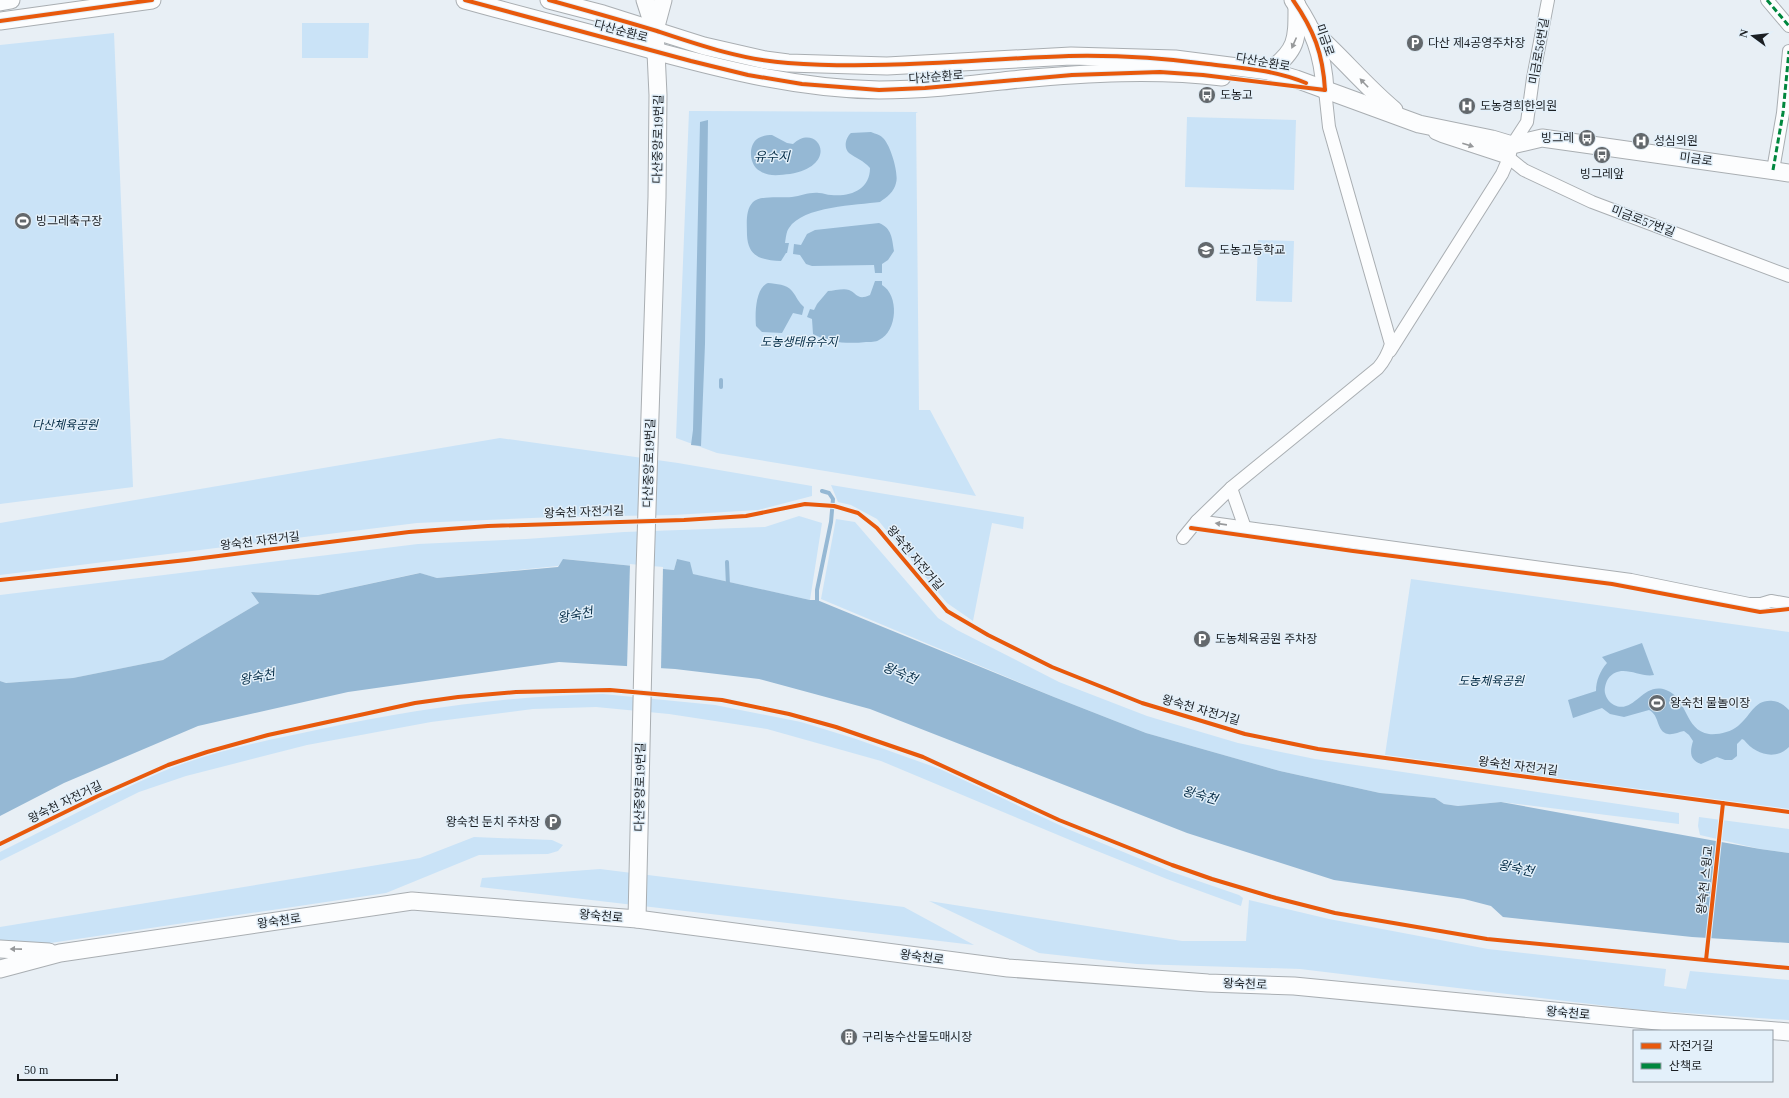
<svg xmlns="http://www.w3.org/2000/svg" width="1789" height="1098" font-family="'Times New Roman','Noto Sans KR',serif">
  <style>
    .green { fill: #cae3f7 }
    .water { fill: #95b8d4 }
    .pier { fill: #e8eff5 }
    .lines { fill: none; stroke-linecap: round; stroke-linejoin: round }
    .stream { stroke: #95b8d4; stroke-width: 4 }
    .street-casing { stroke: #a9aeb2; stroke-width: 14 }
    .secondary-casing { stroke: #a9aeb2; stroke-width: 19 }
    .street { stroke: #fcfdfe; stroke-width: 12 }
    .secondary { stroke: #fcfdfe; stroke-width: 17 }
    .quiet { stroke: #00873e; stroke-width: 3; stroke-dasharray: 6 3; stroke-linecap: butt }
    .cycleway-casing { stroke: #e3f0fa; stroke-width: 6 }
    .cycleway { stroke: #e8590c; stroke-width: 4 }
    .oneway { fill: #97999b }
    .labels { text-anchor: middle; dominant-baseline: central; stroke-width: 3; stroke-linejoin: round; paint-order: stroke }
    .street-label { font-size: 12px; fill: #1b1f23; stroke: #e3f0fa }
    .poi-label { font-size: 12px; fill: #1b1f23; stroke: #e3f0fa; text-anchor: start }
    .park-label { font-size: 12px; font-style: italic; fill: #042c46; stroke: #e3f0fa }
    .water-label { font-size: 13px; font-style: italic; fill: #072e48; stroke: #e3f0fa }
  </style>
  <rect width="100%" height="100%" fill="#e8eff5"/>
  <!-- green -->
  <g class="green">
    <polygon points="302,23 369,23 368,58 302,58"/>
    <polygon points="114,33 133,487 0,504 0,45"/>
    <polygon points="689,111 918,112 916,113 919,410 930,410 976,496 717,453 676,438"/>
    <polygon points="1187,117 1296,120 1294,190 1185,187"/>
    <polygon points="1258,240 1294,241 1292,302 1256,301"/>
    <polygon points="500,438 678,463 812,486 812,496 758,510 674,515 555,517 417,523 0,575 0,523"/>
    <polygon points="831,485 1024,517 1023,529 992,523 973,621 947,603 877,519 851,505 838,502"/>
    <polygon points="799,516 822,523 810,600 692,574 677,559 674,570 564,559 558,566 437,578 419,573 318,595 251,592 259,603 163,660 73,678 6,683 0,681 0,595 418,544 526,539 624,532 765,527"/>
    <polygon points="836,519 855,522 938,618 957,630 1059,682 1147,716 1238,743 1315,759 1679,813 1679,824 1501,802 1458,806 1444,804 1435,798 1380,793 1280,771 1146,733 1054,697 821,599"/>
    <polygon points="1411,579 1789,632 1789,809 1566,781 1385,755"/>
    <path d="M 603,694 L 715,705 L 801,722 L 856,739 L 940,769 L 1070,830 L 1172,872 L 1239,895 L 1243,898 L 1241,906 L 1167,879 L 1082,845 L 881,761 L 767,729 L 669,714 L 596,707 L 533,709 L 431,722 L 307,745 L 186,776 L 139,792 L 0,861 L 0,852 C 53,826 105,796 159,773 C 208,752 268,740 321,729 C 415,709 506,696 603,694 Z"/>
    <polygon points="1699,817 1789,829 1789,853 1760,849 1700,835 1698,826"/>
    <polygon points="474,837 552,840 563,845 558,851 548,854 479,855 386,893 37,945 24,942 0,944 0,927 420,858"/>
    <polygon points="600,869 904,907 974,945 480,887 482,878"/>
    <polygon points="1249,900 1329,919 1488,949 1666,969 1664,986 1686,989 1690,971 1789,980 1789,1020 1641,1010 1300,969 1137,964 1039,953 929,901 1182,941 1246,941"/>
  </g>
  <!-- water -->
  <g class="water">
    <polygon points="708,120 705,344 701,446 691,445 693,430 695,347 700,122"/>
    <path d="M 871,132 C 876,134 881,135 884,139 C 891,147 899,174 896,183 C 894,192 887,197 880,202 C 857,205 803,206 789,228 C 786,232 786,238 785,243 L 789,243 L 787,253 L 786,253 L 781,261 C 761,260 748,257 747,235 C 747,225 745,210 753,202 C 760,195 782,198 792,197 C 801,196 809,192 819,193 C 823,193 827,195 831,195 C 850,197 870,190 870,168 C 863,160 857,159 849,153 C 843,148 846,137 851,133 Z"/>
    <path d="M 772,135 L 787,143 L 793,144 C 817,121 842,165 790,174 C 780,175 768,177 760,171 C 749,165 748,146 757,139 C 761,136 767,135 772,135 Z"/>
    <path d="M 879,223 C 892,228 892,239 894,251 L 888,260 L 882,264 L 882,273 L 875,273 L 874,265 L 812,266 L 806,264 L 800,255 L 793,254 L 794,244 L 801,245 L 807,234 L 815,230 Z"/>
    <path d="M 875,281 L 882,281 L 882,285 C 899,295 898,331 879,340 C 876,342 870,342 866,342 C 848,344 830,343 813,334 L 812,319 L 807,317 L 810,309 L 814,310 L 817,304 L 828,291 C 834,291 843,288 849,290 C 857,293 857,301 870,295 Z"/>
    <path d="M 768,283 C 776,284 787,284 792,291 C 797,297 798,302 804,307 L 802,315 L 793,313 L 782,333 L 762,332 L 756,326 C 755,315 755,288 768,283 Z"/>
    <polygon points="563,559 674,570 677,559 690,562 693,574 810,600 817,600 1054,697 1146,733 1280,771 1380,793 1435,798 1444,804 1458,806 1501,802 1760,849 1789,853 1789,943 1692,937 1503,917 1491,906 1464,899 1334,880 1187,833 870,709 759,679 675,669 559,662 348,692 198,726 64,783 0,816 0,681 6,683 73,678 163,660 259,603 251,592 318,595 420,573 437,578 558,567"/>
    <path d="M 1642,643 L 1654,675 C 1639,678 1620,662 1608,679 C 1606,682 1604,689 1605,693 C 1606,698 1610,703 1614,705 C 1634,715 1643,681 1666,690 C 1688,698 1684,730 1709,734 C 1718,735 1731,732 1738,726 C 1751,716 1754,699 1773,701 C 1780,702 1784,705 1789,710 L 1789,747 C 1775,761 1755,754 1744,740 L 1742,739 L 1737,744 L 1737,756 L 1732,760 L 1725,760 L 1717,757 L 1701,764 C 1689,760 1690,751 1693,741 L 1689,735 L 1684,731 C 1679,732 1673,735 1668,734 C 1656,732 1660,715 1649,710 L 1624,717 L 1610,714 L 1602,708 L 1573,718 L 1568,700 L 1596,691 C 1596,681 1600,671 1607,663 L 1602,657 Z"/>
  </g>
  <!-- pier -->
  <polygon class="pier" points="630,564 663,567 661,670 627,668"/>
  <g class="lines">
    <!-- stream -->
    <g class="stream">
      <polyline points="721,387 721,380"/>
      <polyline points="727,562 728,586"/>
      <polyline points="817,604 817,590 831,522 833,499 829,493 822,491"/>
    </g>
    <!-- street casing -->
    <g class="street-casing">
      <g id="street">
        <polyline points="1767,0 1789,26"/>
        <polyline points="1435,133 1442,136 1509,158 1524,170 1592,202 1789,276"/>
        <polyline points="1773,170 1783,113 1789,51"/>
        <polyline points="1390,351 1502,174 1509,158 1512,145 1527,122 1533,78 1548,0"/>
        <polyline points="1231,488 1245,528"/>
        <polyline points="1197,521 1631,580 1749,604 1761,604 1771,601 1789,604"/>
        <path d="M 1183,538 L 1197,521 L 1231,488 L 1378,368 C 1385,360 1388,354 1391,344 L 1329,127 L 1325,90"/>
      </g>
    </g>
    <!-- secondary casing -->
    <g class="secondary-casing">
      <g id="secondary">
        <path d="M 465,0 C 529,18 592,33 655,51 C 729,71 802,89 879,90 C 927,90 974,84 1021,79 C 1088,73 1155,69 1222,77"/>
        <polyline points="549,0 603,14 704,46 765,60 788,63 887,66 1071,56 1175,59 1269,71 1296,79 1419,124 1492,139 1512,145 1542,138 1789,173"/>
        <path d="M 1293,0 C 1314,30 1323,54 1325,90"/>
        <polyline points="0,2 11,0"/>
        <polyline points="0,21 152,0"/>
        <polyline points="655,30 663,0"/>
        <path d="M 1311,30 C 1340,55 1364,85 1394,110"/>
        <path d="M 1269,71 C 1298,50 1297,39 1297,5"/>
        <polyline points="637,919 645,571 657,197 658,95 655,31 645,0"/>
        <polyline points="0,949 49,952"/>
        <polyline points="0,969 60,953 412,901 637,919 1008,968 1208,983 1294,986 1668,1022 1789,1032"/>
      </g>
    </g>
    <!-- street -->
    <use href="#street" class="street"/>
    <!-- secondary -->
    <use href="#secondary" class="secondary"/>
    <!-- quiet -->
    <g class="quiet">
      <polyline points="1767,0 1789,26"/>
      <polyline points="1773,170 1783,113 1789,51"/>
    </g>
    <!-- cycleway casing -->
    <g class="cycleway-casing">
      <g id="cycleway">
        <polyline points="465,0 691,61 748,75 802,84 879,90 925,88 1072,75 1160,72 1203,75 1325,90"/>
        <path d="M 549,0 C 585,10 621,20 657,31 C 699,45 743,60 788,63 C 882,70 976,59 1069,56 C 1116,55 1163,58 1208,64 C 1242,68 1275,70 1306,83"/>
        <path d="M 1293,0 C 1314,30 1323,54 1325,90"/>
        <polyline points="0,21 152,0"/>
        <polyline points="1191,528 1353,551 1612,584 1760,612 1789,609"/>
        <polyline points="0,580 187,560 409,532 488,526 684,520 746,516 805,504 834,506 858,513 877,528 947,611 988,635 1052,667 1142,703 1245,734 1318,749 1789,812"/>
        <polyline points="0,844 98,796 168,765 207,752 268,735 415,703 458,697 516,692 610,690 722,700 789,714 836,727 923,757 1059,820 1172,865 1212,879 1276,898 1335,913 1487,939 1789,968"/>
        <polyline points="1706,960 1723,803"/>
      </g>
    </g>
    <!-- cycleway -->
    <use href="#cycleway" class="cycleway"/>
  </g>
  <!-- one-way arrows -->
  <defs><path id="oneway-solid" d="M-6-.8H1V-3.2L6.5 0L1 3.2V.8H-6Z"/></defs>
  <g class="oneway">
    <use href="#oneway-solid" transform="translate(1294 43) rotate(114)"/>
    <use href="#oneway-solid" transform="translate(1364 83) rotate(-134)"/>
    <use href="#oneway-solid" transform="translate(1468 145) rotate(18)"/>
    <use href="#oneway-solid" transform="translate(1221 524) rotate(-172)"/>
    <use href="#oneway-solid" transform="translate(16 949) rotate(-179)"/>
  </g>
  <!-- icons -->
  <defs>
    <g id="parking-disc" transform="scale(0.9)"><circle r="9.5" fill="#63686c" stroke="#e3f0fa"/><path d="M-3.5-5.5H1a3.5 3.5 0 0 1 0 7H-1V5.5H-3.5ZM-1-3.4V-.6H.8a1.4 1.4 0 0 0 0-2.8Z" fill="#fff"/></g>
    <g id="bus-disc" transform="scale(0.9)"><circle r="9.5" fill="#63686c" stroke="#e3f0fa"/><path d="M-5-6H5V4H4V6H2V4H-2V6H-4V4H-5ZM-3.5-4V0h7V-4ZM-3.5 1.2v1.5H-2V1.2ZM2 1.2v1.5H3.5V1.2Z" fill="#fff"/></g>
    <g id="hospital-disc" transform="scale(0.9)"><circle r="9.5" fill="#63686c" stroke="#e3f0fa"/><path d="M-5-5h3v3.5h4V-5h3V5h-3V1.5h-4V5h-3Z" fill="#fff"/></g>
    <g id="stadium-disc" transform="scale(0.9)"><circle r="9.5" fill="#63686c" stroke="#e3f0fa"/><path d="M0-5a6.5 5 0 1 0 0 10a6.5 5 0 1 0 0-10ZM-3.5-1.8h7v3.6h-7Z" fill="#fff"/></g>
    <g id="school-disc" transform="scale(0.9)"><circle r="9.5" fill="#63686c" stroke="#e3f0fa"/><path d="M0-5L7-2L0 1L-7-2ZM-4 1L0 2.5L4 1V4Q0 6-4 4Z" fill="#fff"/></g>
    <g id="building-disc" transform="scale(0.9)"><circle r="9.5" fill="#63686c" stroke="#e3f0fa"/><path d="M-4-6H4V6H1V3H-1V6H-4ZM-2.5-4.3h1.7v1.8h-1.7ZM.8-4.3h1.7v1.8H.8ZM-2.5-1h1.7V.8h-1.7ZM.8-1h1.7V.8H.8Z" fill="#fff"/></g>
  </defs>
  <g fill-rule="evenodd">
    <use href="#parking-disc" x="1415" y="43"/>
    <use href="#bus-disc" x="1207" y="95"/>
    <use href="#hospital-disc" x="1467" y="106"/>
    <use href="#bus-disc" x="1587" y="138"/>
    <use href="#hospital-disc" x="1641" y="141"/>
    <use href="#bus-disc" x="1602" y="155"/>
    <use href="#stadium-disc" x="23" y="221"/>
    <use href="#school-disc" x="1206" y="250"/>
    <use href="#parking-disc" x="1202" y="639"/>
    <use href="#stadium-disc" x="1657" y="703"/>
    <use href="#parking-disc" x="553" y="822"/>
    <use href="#building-disc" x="849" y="1037"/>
  </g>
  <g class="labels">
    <!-- street labels -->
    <g class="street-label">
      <text transform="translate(621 31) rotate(15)">다산순환로</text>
      <text transform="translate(1325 40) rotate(71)">미금로</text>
      <text transform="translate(1539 51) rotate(-80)">미금로56번길</text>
      <text transform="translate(1263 62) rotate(10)">다산순환로</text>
      <text transform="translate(936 77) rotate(-4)">다산순환로</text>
      <text transform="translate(658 139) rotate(-89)">다산중앙로19번길</text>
      <text transform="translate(1696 159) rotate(8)">미금로</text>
      <text transform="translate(1643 221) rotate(21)">미금로57번길</text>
      <text transform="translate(649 463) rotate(-88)">다산중앙로19번길</text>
      <text transform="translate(584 512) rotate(-2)">왕숙천 자전거길</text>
      <text transform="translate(260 541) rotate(-7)">왕숙천 자전거길</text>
      <text transform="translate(915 558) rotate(50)">왕숙천 자전거길</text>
      <text transform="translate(1201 710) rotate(16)">왕숙천 자전거길</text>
      <text transform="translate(1518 766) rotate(7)">왕숙천 자전거길</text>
      <text transform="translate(640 787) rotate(-89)">다산중앙로19번길</text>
      <text transform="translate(65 802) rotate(-26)">왕숙천 자전거길</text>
      <text transform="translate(1705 880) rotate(-84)">왕숙천 스윙교</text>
      <text transform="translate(601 916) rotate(5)">왕숙천로</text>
      <text transform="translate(279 921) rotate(-8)">왕숙천로</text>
      <text transform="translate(922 957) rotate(8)">왕숙천로</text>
      <text transform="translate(1245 984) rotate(2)">왕숙천로</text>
      <text transform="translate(1568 1013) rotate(5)">왕숙천로</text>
    </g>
    <!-- poi labels -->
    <g class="poi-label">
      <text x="1428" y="43">다산 제4공영주차장</text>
      <text x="1220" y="95">도농고</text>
      <text x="1480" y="106">도농경희한의원</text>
      <text x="1574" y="138" text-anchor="end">빙그레</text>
      <text x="1654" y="141">성심의원</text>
      <text x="1602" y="174" text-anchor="middle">빙그레앞</text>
      <text x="36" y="221">빙그레축구장</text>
      <text x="1219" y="250">도농고등학교</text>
      <text x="1215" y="639">도농체육공원 주차장</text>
      <text x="1670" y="703">왕숙천 물놀이장</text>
      <text x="540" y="822" text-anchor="end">왕숙천 둔치 주차장</text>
      <text x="862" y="1037">구리농수산물도매시장</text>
    </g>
    <!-- park labels -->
    <g class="park-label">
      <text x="799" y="342">도농생태유수지</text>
      <text x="65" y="425">다산체육공원</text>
      <text x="1491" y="681">도농체육공원</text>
    </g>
    <!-- water labels -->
    <g class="water-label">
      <text x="772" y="156">유수지</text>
      <text transform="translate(575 615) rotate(-11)">왕숙천</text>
      <text transform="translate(900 673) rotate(23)">왕숙천</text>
      <text transform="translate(257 677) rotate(-11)">왕숙천</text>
      <text transform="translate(1200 795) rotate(15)">왕숙천</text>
      <text transform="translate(1516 868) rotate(12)">왕숙천</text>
    </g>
  </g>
  <!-- legend -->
  <rect x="1633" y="1030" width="140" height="52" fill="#e3f0fa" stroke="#939ca4"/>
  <rect x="1641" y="1043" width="20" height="6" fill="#e8590c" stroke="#939ca4"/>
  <text x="1669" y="1050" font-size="12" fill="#1b1f23">자전거길</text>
  <rect x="1641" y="1063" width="20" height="6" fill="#00873e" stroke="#939ca4"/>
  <text x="1669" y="1070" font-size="12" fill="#1b1f23">산책로</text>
  <!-- north arrow -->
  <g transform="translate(1753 36) rotate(285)" stroke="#e3f0fa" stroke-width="3" paint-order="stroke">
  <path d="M0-3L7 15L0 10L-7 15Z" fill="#1b1f23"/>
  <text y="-6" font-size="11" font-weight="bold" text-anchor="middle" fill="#1b1f23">N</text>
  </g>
  <!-- scale -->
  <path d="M18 1074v6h99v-6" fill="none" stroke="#1b1f23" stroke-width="2"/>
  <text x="24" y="1074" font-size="12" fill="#1b1f23" stroke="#e3f0fa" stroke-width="3" paint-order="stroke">50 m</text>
</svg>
